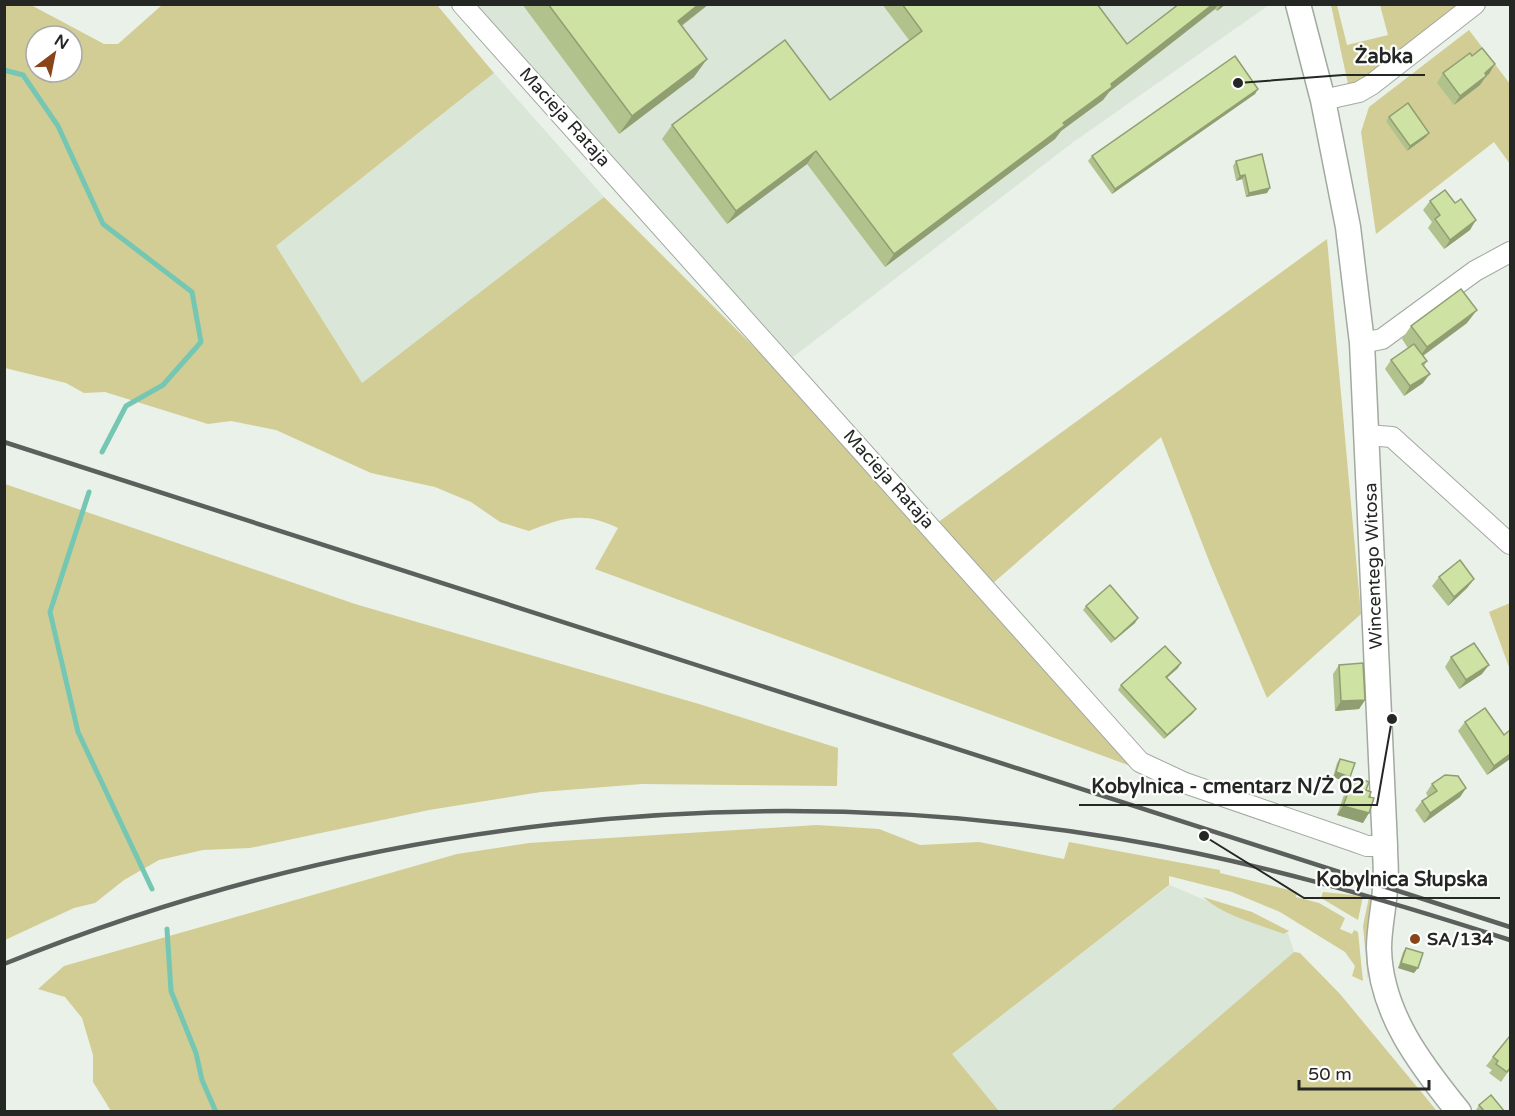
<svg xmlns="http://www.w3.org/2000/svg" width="1515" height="1116" font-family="'Varela Round',sans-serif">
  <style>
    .built { fill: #dae6d8 }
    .green { fill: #d1cd94; fill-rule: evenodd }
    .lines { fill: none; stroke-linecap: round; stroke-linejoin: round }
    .stream { stroke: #75c7b4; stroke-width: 5 }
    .minor-casing { stroke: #a2a9a1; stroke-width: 22 }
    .tertiary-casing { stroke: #a2a9a1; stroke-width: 27 }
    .minor { stroke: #fff; stroke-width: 20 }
    .tertiary { stroke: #fff; stroke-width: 24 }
    .rail { stroke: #5c605c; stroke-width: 4.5 }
    .wall { fill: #b1c28c }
    .shaded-wall { fill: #909e72 }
    .building { fill: #cee2a3; stroke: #909e72; stroke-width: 1.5 }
    .poi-dot { fill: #894519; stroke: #fff; stroke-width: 2 }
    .labels { text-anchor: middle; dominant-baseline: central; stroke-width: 4.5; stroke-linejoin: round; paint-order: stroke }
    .street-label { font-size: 18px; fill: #242724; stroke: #fff }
    .poi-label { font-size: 18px; font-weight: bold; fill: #242724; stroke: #fff; text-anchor: start }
    .leader { fill: none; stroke: #242724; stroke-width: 2 }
    .callout-dot { fill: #242724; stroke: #fff; stroke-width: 2 }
    .callout-label { font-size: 20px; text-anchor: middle; font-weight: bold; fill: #242724; stroke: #fff; stroke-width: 4.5; stroke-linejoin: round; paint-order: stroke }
  </style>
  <rect width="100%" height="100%" fill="#eaf1e9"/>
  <!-- built -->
  <g class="built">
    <polygon points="472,5 1269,5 1072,143 793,357"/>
    <polygon points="494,73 604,197 362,384 276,246"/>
    <polygon points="1170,885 1284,934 1288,933 1294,952 1110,1111 1000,1111 951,1054"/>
  </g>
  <!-- green -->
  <g class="green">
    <path d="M 4,5 L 31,5 L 104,44 L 118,44 L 162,5 L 437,5 L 494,73 L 276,246 L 362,383 L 604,197 L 800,393 L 1136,768 L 595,569 L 618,528 C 585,511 562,517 529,531 L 500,522 L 471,502 L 435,487 L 371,473 L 276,430 L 231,421 L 208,424 L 105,392 L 84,393 L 66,383 L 5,368 ZM 36,36 L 72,36 L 72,72 L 36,72 Z"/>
    <polygon points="1331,5 1337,5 1347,45 1388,35 1380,5 1461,5 1363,80 1348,84"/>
    <polygon points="1469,30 1510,84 1510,164 1494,142 1376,234 1361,132 1369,107"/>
    <polygon points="1327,239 1361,614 1267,698 1211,566 1161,437 992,584 937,523"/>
    <polygon points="5,484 355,604 699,704 838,748 837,786 642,784 541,792 429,810 250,848 203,850 159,860 124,880 95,903 74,908 5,940"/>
    <polygon points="1510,603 1510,670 1489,612"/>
    <polygon points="817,825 879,829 920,845 979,842 1064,859 1069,842 1220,870 1220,873 1297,892 1296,897 1319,903 1345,918 1340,929 1352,934 1354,930 1358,932 1363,981 1352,976 1355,966 1345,952 1280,912 1232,892 1169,876 1169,885 952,1054 1000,1112 111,1111 93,1082 93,1055 82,1018 65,997 38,989 64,966 457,854 529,843"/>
    <polygon points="1323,892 1363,896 1358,920 1321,898"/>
    <path d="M 1203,897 L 1252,912 L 1289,931 L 1284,934 C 1258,924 1224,916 1203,897 Z"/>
    <polygon points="1369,897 1374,899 1368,980 1363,926"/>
    <polygon points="1294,952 1300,953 1340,994 1437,1111 1110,1111"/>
  </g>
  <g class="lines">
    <!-- stream -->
    <g class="stream">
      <polyline points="4,70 23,75 58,126 103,224 192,292 201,342 163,385 126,406 102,452"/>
      <polyline points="89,492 50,612 78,732 152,889"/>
      <polyline points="167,929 171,991 196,1053 202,1080 216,1112"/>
    </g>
    <!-- minor casing -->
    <g class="minor-casing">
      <g id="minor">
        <polyline points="462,4 1140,762 1185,783 1356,842 1367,846 1385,846"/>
        <polyline points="1323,100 1359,92 1371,85 1475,4"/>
        <polyline points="1362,343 1382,339 1475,271 1510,252"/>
        <polyline points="1367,435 1392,437 1510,544"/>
      </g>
    </g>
    <!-- tertiary casing -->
    <g class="tertiary-casing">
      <path id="tertiary" d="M 1298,4 L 1323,100 L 1348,227 L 1362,343 L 1385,846 C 1385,860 1387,874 1385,888 C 1384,908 1379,928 1379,948 C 1380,1012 1420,1064 1459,1112"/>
    </g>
    <!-- minor -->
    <use href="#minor" class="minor"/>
    <!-- tertiary -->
    <use href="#tertiary" class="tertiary"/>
    <!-- rail -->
    <g class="rail">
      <polyline points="4,442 1510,927"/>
      <path d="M 4,964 C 358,821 745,776 1121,839 C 1254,861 1383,899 1510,940"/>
    </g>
  </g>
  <!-- wall -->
  <g class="wall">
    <polygon points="522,4 709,4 682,26 694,77 619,134"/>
    <polygon points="882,4 1097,4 1127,44 1179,4 1226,4 1217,11 1215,9 1109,92 1103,100 1061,131 1055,139 885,267 807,164 727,224 662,139 672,125 830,100 909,40"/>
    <polygon points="1472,56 1495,64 1480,85 1454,105 1437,83 1443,73"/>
    <polygon points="1258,89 1255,94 1112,194 1088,161 1092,156"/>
    <polygon points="1389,117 1426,137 1407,151 1386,121"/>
    <polygon points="1236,161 1267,193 1246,197 1242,179 1236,181 1233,166"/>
    <polygon points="1430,201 1470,230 1444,249 1428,228 1432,222 1423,210"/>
    <polygon points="1467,323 1423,356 1427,361 1424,366 1423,383 1404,396 1385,369 1391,360 1408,348 1402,339 1411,326"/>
    <polygon points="1439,577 1474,579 1467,588 1448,606 1432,586"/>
    <polygon points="1086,606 1135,623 1111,643 1083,610"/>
    <polygon points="1451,657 1482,674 1459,689 1445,667"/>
    <polygon points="1339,665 1365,700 1359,709 1335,711 1333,674"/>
    <polygon points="1178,668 1167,678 1196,709 1192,714 1164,739 1118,690 1121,685"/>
    <polygon points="1465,722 1504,735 1510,759 1487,775 1458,731"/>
    <polygon points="1340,759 1347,782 1333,777 1337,763"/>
    <polygon points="1354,777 1366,790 1369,797 1363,823 1337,815 1347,786"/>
    <polygon points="1432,784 1466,788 1460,797 1424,823 1415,810 1422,801 1428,797 1426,793"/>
    <polygon points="1406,948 1414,973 1398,968 1403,952"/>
    <polygon points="1510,1038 1510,1069 1501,1082 1489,1073 1492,1070 1486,1066 1493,1057"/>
    <polygon points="1479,1105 1505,1112 1478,1112 1476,1110"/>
  </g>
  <!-- shaded-wall -->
  <g class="shaded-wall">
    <polygon points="699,4 709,4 665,38 678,21"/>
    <polygon points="1213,4 1218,4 1215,9 1109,92 1103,100 1061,131 1055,139 885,267 894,254 1063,123 1111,84"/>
    <polygon points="1221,4 1226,4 1217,11"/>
    <polygon points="707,59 694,77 619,134 632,116"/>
    <polygon points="1495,64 1489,74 1478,82 1485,73"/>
    <polygon points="1486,76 1480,85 1454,105 1460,96"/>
    <polygon points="1258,89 1255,94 1112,194 1115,189"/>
    <polygon points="1429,133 1426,137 1407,151 1410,146"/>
    <polygon points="816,151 807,164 727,224 736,211"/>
    <polygon points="1245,175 1242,179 1236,181 1240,176"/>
    <polygon points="1270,188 1267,193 1246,197 1249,193"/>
    <polygon points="1476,220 1470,230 1444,249 1450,240"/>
    <polygon points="1477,310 1467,323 1417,360 1427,347"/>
    <polygon points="1430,374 1423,383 1404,396 1410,386"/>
    <polygon points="1474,579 1467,588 1448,606 1454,597"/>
    <polygon points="1138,618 1135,623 1111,643 1115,639"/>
    <polygon points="1181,663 1178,668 1163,681 1166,677"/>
    <polygon points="1489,665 1482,674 1459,689 1466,680"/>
    <polygon points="1365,700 1359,709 1335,711 1341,701"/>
    <polygon points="1196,709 1192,714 1164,739 1167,735"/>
    <polygon points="1510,754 1510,759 1487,775 1494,766"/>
    <polygon points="1336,772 1350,777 1347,782 1333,777"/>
    <polygon points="1466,788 1460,797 1424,823 1430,813"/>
    <polygon points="1343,806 1369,813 1363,823 1337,815"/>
    <polygon points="1401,963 1418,968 1414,973 1398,968"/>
  </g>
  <!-- building -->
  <g class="building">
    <polygon points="548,4 699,4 678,21 707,59 632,116"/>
    <polygon points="902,4 1097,4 1127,44 1179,4 1213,4 1111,84 1112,87 1063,123 1065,125 894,254 816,151 736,211 672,125 785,40 830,100 922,31"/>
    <polygon points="1482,48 1495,64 1485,73 1486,76 1460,96 1443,73 1470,53 1472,56"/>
    <polygon points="1235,56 1258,89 1115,189 1092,156"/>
    <polygon points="1408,103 1429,133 1410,146 1389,117"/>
    <polygon points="1262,154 1270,188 1249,193 1245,175 1240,176 1236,161"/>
    <polygon points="1445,190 1455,203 1461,199 1476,220 1450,240 1435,219 1440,215 1430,201"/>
    <polygon points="1461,289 1477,310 1427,347 1411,326"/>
    <polygon points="1414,344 1427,361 1422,364 1430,374 1410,386 1391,360"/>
    <polygon points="1460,560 1474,579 1454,597 1439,577"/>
    <polygon points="1110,585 1138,618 1115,639 1086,606"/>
    <polygon points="1474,643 1489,665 1466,680 1451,657"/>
    <polygon points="1165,646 1181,663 1166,677 1196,709 1167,735 1121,685"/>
    <polygon points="1363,663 1365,700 1341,701 1339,665"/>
    <polygon points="1485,708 1504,735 1510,730 1510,754 1494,766 1465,722"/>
    <polygon points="1340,759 1355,763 1350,777 1336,772"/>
    <polygon points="1445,775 1458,776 1466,788 1430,813 1422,801 1437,791 1432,784"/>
    <polygon points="1354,777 1369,782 1366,790 1371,792 1369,797 1374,798 1369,813 1343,806"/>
    <polygon points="1406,948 1423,953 1418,968 1401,963"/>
    <polygon points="1509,1037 1510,1038 1510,1068 1507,1072 1496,1064 1498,1061 1493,1057"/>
    <polygon points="1491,1095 1505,1112 1485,1112 1479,1105"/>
  </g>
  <!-- markers -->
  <circle class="poi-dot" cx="1415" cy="939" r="6"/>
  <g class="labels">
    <!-- street labels -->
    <g class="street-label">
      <text transform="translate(565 117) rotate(48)">Macieja Rataja</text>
      <text transform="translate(889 479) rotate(48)">Macieja Rataja</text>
      <text transform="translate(1373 566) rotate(-92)">Wincentego Witosa</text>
    </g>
    <!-- poi labels -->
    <g class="poi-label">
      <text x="1427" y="939">SA/134</text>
    </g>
  </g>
  <!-- callouts -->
  <path class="leader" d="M1238 83L1343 75H1425M1392 719L1377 805H1079M1204 836L1304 898H1500"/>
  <g class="callout-dot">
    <circle cx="1238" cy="83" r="6"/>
    <circle cx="1392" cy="719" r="6"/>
    <circle cx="1204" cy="836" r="6"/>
  </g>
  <g class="callout-label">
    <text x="1384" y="63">Żabka</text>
    <text x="1228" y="793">Kobylnica - cmentarz N/Ż 02</text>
    <text x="1402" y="886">Kobylnica Słupska</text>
  </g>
  <!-- border -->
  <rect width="1515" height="1116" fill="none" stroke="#242724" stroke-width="12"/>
  <!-- north arrow -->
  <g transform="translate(54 54) rotate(32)"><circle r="28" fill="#ffffff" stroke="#a7a9a7" stroke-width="1.5"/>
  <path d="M0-4.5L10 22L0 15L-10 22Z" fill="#894519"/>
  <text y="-9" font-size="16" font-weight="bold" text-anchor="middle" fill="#242724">N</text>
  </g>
  <!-- scale -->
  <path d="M1299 1080v9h130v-9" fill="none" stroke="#242724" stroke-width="3"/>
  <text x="1308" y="1080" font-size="18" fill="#242724" stroke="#ffffff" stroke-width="4.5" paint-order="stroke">50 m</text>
</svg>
